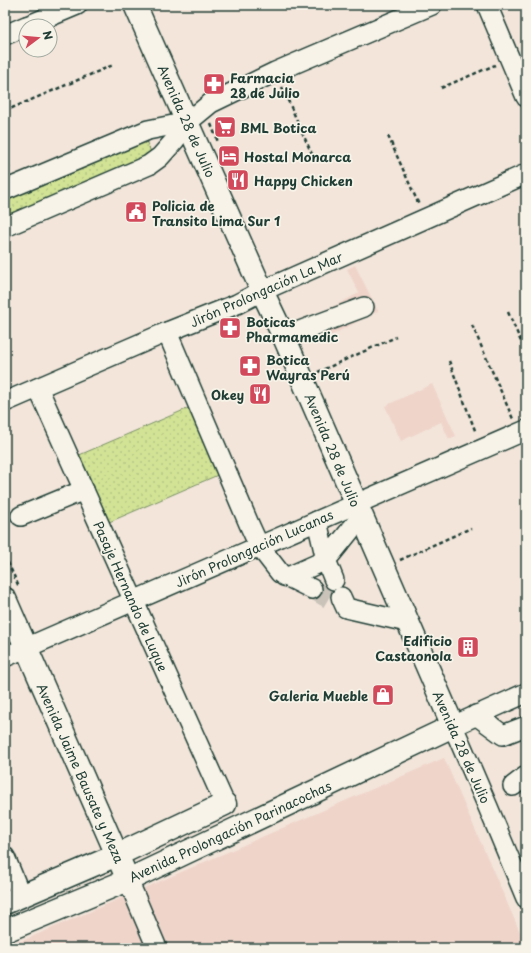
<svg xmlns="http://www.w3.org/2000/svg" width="531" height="953" font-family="'Playpen Sans',sans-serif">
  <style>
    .built { fill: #efd4ca }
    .grass { fill: url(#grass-dots); stroke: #789065 }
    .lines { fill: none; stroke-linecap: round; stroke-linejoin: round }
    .minor-tunnel { stroke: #c9c3b9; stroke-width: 19; stroke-dasharray: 19 10; stroke-linecap: butt }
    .minor-casing { stroke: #1f3d34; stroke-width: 22 }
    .major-casing { stroke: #1f3d34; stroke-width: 25 }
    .path { stroke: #1f3d34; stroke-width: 2.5; stroke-dasharray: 4 3; stroke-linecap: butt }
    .minor { stroke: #f7f3e8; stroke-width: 19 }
    .major { stroke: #f7f3e8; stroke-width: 22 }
    .labels { text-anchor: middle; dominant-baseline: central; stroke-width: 3.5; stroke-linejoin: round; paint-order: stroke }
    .poi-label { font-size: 13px; font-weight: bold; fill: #1f3d34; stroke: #f7f3e8; text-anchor: start }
    .street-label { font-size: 13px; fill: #1f3d34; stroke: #f7f3e8 }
  </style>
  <defs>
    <pattern id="grass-dots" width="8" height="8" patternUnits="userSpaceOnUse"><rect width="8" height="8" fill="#d2e396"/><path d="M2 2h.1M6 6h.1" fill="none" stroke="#b4c482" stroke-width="1.8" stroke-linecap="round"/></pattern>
  </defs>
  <rect width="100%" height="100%" fill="#f3e5da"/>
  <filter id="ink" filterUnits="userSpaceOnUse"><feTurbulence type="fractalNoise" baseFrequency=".025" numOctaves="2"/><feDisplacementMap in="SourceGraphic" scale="8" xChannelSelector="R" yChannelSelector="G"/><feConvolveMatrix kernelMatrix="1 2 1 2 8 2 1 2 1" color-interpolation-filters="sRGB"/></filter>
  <g filter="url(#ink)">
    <!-- built -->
    <g class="built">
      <polygon points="355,265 378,311 328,337 317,315 359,293 347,269"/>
      <polygon points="432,384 456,436 449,439 441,422 401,441 385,406"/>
      <polygon points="444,758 526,946 526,948 6,948"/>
    </g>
    <!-- grass -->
    <g class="grass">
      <polygon points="146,141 153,156 5,218 5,200"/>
      <polygon points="198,404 227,471 100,526 70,459"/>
    </g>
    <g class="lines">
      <!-- minor-tunnel -->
      <polyline class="minor-tunnel" points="312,589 332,601"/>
      <!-- minor casing -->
      <g class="minor-casing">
        <g id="minor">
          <polyline points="487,5 526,97"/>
          <polyline points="27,26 77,5"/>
          <polyline points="5,35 26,26"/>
          <polyline points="5,190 148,130 188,122"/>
          <polyline points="5,227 149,165 160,157 175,140 188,122 211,103 275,72 432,5"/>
          <polyline points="167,332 249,524 259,546 280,573 284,576 288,577 326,560 332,553 361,517"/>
          <polyline points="284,337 305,329 364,307"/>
          <polyline points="38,388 225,804"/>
          <polyline points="5,402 167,332 237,304 262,291 526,174"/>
          <polyline points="21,516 84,490"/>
          <polyline points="317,521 326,560 334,580"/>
          <polyline points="288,577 312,589"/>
          <polyline points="341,597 346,608 407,622"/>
          <polyline points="5,657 526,430"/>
          <polyline points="526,693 453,726 488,807 526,898"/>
          <polyline points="476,715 503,735 526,726"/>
          <polyline points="513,786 526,776"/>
          <polyline points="5,857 21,896"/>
          <polyline points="128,880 157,948"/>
        </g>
      </g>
      <!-- major casing -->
      <g class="major-casing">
        <g id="major">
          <polyline points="5,599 128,880"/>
          <polyline points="5,903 117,855 225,804"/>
          <polyline points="5,931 128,880 453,726 284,337 262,291 135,5"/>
        </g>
      </g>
      <!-- path -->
      <g class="path">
        <polyline points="282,87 315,161"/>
        <polyline points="441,88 495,65"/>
        <polyline points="5,111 113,65"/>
        <polyline points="211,124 218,142"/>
        <polyline points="388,136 419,205"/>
        <polyline points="5,158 10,170"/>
        <polyline points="508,312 526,353"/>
        <polyline points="472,325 513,419"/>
        <polyline points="449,361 476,433"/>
        <polyline points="318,372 396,337"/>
        <polyline points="5,556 19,587"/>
        <polyline points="400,560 471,528"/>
      </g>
      <!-- minor -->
      <use href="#minor" class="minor"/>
      <!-- major -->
      <use href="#major" class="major"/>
    </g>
  </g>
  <!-- icons -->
  <defs>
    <g id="pharmacy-square" transform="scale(1.15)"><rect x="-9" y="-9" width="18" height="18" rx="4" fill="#d1495b" stroke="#f7f3e8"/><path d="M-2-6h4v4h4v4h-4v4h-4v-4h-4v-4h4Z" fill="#fff"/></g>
    <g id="supermarket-square" transform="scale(1.15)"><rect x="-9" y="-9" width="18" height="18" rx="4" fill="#d1495b" stroke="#f7f3e8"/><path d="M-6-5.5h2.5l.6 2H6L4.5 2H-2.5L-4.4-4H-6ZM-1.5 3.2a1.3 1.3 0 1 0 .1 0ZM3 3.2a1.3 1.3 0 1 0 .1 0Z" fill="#fff"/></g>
    <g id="hotel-square" transform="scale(1.15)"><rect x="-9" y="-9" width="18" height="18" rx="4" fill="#d1495b" stroke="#f7f3e8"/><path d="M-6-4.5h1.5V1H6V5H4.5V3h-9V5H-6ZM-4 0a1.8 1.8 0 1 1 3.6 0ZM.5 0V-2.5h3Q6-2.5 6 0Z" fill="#fff"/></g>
    <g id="restaurant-square" transform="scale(1.15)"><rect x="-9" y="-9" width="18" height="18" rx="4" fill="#d1495b" stroke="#f7f3e8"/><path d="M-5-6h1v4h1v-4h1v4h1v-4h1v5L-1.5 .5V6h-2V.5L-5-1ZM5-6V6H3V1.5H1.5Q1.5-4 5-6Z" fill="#fff"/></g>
    <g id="civic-square" transform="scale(1.15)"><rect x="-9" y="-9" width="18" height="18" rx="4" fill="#d1495b" stroke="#f7f3e8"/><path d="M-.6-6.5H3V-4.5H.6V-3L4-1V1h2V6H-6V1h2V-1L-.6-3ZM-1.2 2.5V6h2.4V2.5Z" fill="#fff"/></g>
    <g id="building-square" transform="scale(1.15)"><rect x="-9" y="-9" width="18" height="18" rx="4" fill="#d1495b" stroke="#f7f3e8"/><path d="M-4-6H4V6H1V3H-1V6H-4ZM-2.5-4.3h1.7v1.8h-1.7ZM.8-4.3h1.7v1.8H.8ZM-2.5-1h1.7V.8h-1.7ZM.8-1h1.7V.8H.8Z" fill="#fff"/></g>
    <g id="shop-square" transform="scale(1.15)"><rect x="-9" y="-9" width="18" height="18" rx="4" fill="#d1495b" stroke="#f7f3e8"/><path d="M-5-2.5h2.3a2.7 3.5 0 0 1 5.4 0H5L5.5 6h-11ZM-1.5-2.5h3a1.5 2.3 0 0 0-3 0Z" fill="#fff"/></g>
  </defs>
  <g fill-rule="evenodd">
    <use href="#pharmacy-square" x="214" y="84"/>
    <use href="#supermarket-square" x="225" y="127"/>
    <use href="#hotel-square" x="229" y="156"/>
    <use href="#restaurant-square" x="238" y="180"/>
    <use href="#civic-square" x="136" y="212"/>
    <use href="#pharmacy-square" x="230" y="328"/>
    <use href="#pharmacy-square" x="250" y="366"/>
    <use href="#restaurant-square" x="260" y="394"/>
    <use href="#building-square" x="468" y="647"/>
    <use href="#shop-square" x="383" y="695"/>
  </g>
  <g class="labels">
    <!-- poi labels -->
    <g class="poi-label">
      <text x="230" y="77">Farmacia<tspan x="230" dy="15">28 de Julio</tspan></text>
      <text x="240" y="127">BML Botica</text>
      <text x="244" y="156">Hostal Monarca</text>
      <text x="254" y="180">Happy Chicken</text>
      <text x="152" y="205">Policia de<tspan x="152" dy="15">Transito Lima Sur 1</tspan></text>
      <text x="246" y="321">Boticas<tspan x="246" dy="15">Pharmamedic</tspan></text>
      <text x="266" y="359">Botica<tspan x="266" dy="15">Wayras Perú</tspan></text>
      <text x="244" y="394" text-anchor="end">Okey</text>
      <text x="452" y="640" text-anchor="end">Edificio<tspan x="452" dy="15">Castaonola</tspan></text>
      <text x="368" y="695" text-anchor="end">Galeria Mueble</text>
    </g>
    <!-- street labels -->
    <g class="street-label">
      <text transform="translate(187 121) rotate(66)">Avenida 28 de Julio</text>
      <text transform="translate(266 289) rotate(-24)">Jirón Prolongación La Mar</text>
      <text transform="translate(333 450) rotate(67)">Avenida 28 de Julio</text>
      <text transform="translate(254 548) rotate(-24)">Jirón Prolongación Lucanas</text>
      <text transform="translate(131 596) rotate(66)">Pasaje Hernando de Luque</text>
      <text transform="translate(462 747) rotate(66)">Avenida 28 de Julio</text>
      <text transform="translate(81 773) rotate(66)">Avenida Jaime Bausate y Meza</text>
      <text transform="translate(230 831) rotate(-25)">Avenida Prolongación Parinacochas</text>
    </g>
  </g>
  <!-- margin -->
  <rect width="531" height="953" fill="none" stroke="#f7f3e8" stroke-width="20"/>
  <rect x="10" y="10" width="511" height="933" fill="none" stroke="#1f3d34" stroke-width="1.5" filter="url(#ink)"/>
  <!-- north arrow -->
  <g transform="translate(38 38) rotate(74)"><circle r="19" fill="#f7f3e8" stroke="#a1aaa0"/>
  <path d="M0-3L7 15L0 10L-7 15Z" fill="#d1495b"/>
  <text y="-6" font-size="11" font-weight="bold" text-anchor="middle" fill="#1f3d34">N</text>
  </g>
</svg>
